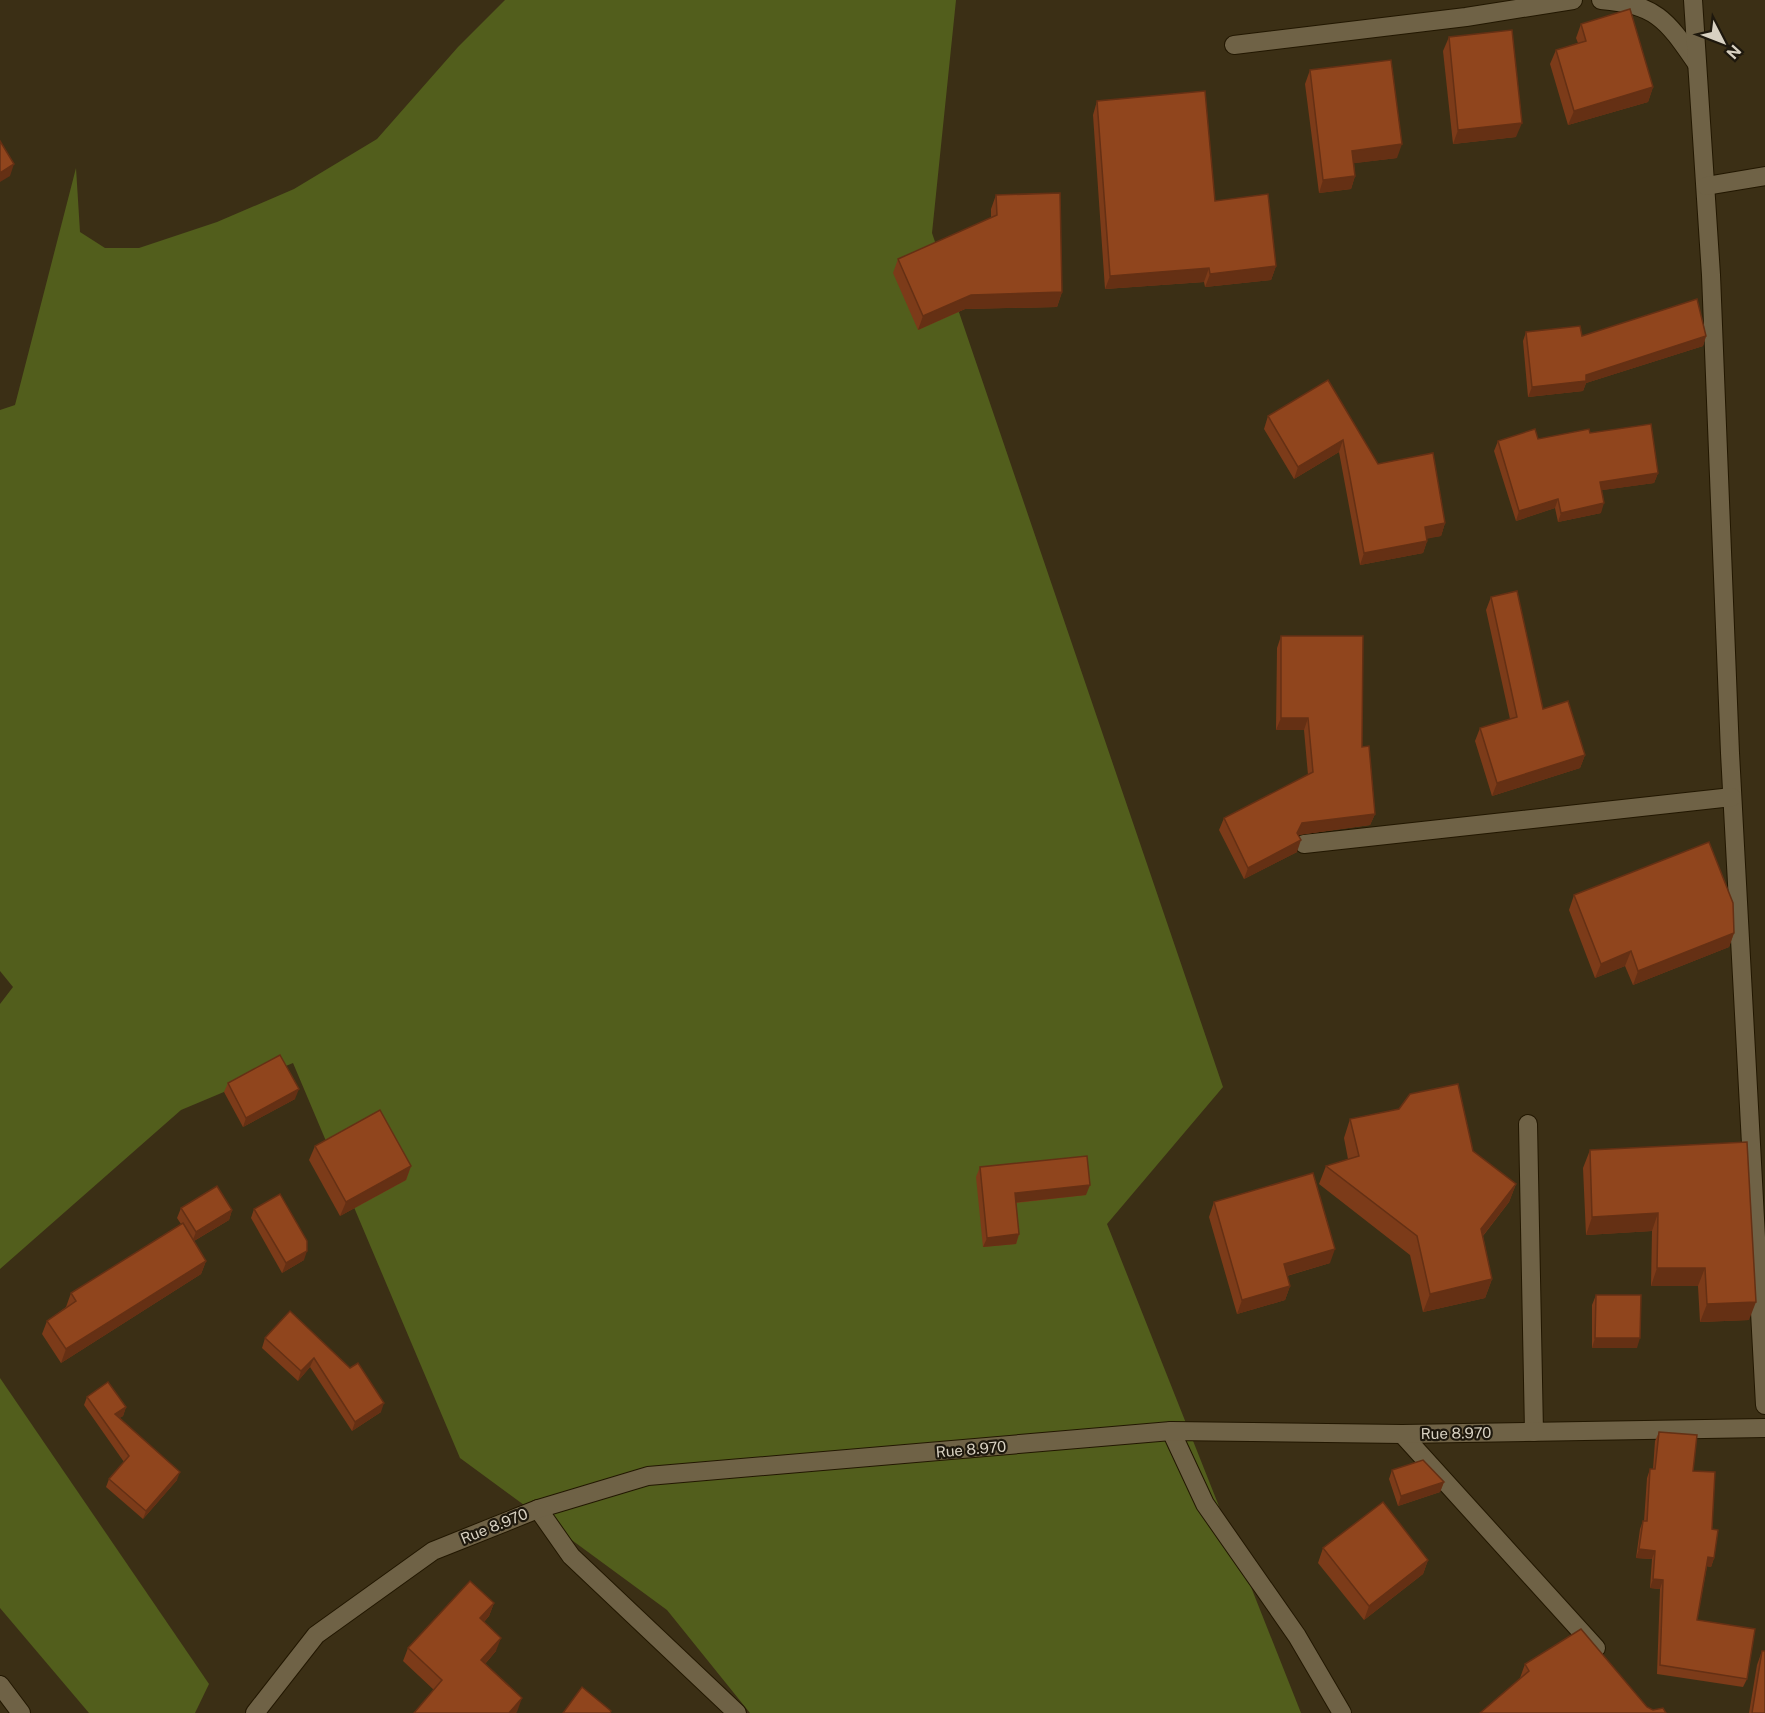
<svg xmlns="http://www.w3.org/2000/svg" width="1765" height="1713" font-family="'Public Sans',sans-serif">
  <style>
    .green { fill: #525e1c }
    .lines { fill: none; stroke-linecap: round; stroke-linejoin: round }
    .minor-casing { stroke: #221700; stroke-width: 20 }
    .minor { stroke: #6f6246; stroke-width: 18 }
    .wall { fill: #7c3b19 }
    .shaded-wall { fill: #653014 }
    .building { fill: #90451d; stroke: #653014; stroke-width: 1.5 }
    .labels { text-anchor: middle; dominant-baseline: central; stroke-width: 4.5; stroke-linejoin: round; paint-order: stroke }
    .street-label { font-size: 15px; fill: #d8d1c2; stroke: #1e180d }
  </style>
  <rect width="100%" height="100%" fill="#3b2f15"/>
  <!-- green -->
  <g class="green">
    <polygon points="505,0 956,0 932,233 1223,1087 1107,1224 1301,1713 750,1713 667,1610 460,1458 293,1063 181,1110 0,1269 0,1004 13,987 0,971 0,410 15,405 76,168 80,232 105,248 139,248 217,222 294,189 377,139 458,47"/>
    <polygon points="0,1378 209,1684 195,1713 89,1713 0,1608"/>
  </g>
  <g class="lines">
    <!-- minor casing -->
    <g class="minor-casing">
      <g id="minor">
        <path d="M 1601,0 C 1657,5 1666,19 1697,64"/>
        <polyline points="1693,0 1711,275 1730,753 1765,1405"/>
        <polyline points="1234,45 1466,17 1573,0"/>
        <polyline points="1706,186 1765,176"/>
        <polyline points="1304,844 1732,797"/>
        <polyline points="1528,1124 1534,1432"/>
        <polyline points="1171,1431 1205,1504 1297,1636 1342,1713"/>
        <polyline points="1402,1434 1596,1648"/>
        <polyline points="538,1509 571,1556 737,1713"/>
        <polyline points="0,1685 21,1713"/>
        <polyline points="255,1713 316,1635 433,1551 538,1509 648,1476 1171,1431 1402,1434 1765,1428"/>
      </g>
    </g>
    <!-- minor -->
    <use href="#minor" class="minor"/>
  </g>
  <!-- wall -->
  <g class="wall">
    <polygon points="1581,24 1653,87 1648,102 1568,125 1550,64 1556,50 1578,43 1576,38"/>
    <polygon points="1449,37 1516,137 1453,144 1443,51"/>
    <polygon points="1310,70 1397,158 1354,163 1355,176 1351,189 1319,193 1305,84"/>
    <polygon points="1097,101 1215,201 1276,266 1271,280 1205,287 1204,282 1105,289 1093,115"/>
    <polygon points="996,195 1062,292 1057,307 965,309 918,330 893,273 898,259 991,218 991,209"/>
    <polygon points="1526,332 1582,336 1706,336 1703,346 1586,383 1583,391 1528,397 1523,341"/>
    <polygon points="1328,380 1378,464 1445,523 1441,536 1427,538 1427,541 1423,553 1360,565 1339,452 1294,479 1264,429 1268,416"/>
    <polygon points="1590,433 1658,473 1654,483 1602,490 1601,513 1558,522 1555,508 1516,521 1494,451 1498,441 1538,439"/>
    <polygon points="1491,597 1543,709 1585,755 1580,768 1492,796 1475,741 1480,728 1510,719 1486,610"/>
    <polygon points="1281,636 1362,747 1375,814 1370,825 1298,835 1297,852 1244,879 1219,830 1224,818 1308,775 1304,730 1276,730 1277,648"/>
    <polygon points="1574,895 1734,933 1729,947 1633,985 1625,966 1595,978 1569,910"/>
    <polygon points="228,1083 295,1099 243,1127 224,1092"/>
    <polygon points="1350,1119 1473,1151 1516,1184 1509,1202 1483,1236 1492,1279 1485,1298 1423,1312 1410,1255 1319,1184 1326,1166 1348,1159 1344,1138"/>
    <polygon points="1747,1142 1749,1320 1700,1322 1698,1286 1651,1286 1652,1231 1586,1235 1583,1168 1590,1150"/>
    <polygon points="315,1146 411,1166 406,1180 340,1216 309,1160"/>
    <polygon points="980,1167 1086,1195 1016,1203 1019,1234 1016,1244 983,1247 976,1177"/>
    <polygon points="1214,1202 1330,1263 1287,1276 1290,1286 1285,1300 1237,1314 1209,1217"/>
    <polygon points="181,1208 232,1210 229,1220 194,1241 206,1261 201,1274 61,1363 42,1334 47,1321 66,1307 71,1293 181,1224 177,1218"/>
    <polygon points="254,1209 304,1260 282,1273 251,1218"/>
    <polygon points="1596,1295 1637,1348 1592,1348 1592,1305"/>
    <polygon points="290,1311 381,1412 352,1431 310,1367 298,1381 262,1348 265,1338"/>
    <polygon points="87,1397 126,1407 123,1416 119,1418 177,1480 143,1519 106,1487 109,1479 124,1462 84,1405"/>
    <polygon points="1659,1432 1693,1471 1712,1529 1714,1558 1711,1567 1707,1566 1697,1620 1747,1679 1743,1687 1657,1674 1660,1589 1650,1588 1652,1559 1636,1558 1640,1529 1643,1521 1644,1521 1647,1478 1650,1469 1653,1469 1655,1441"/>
    <polygon points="1392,1470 1444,1482 1440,1492 1398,1506 1389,1479"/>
    <polygon points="1323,1548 1428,1560 1423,1574 1364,1620 1318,1563"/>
    <polygon points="494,1603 489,1616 484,1622 496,1651 485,1664 517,1712 434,1690 403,1661 408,1648"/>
    <polygon points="1762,1651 1765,1713 1749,1713 1757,1665"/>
    <polygon points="1525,1664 1647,1707 1653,1710 1666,1713 1480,1713 1521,1679 1520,1678"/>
  </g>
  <!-- shaded-wall -->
  <g class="shaded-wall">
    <polygon points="1653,87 1648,102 1568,125 1574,111"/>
    <polygon points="1522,123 1516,137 1453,144 1458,130"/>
    <polygon points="1402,144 1397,158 1348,164 1352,151"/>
    <polygon points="14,164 10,176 0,182 0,173"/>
    <polygon points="1355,176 1351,189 1319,193 1323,180"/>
    <polygon points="1276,266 1271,280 1205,287 1210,274"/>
    <polygon points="1209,268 1204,282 1105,289 1110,276"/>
    <polygon points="1062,292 1057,307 965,309 918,330 923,316 971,295"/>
    <polygon points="1706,336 1703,346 1586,383 1583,391 1528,397 1532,387 1586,375"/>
    <polygon points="1343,440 1339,452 1294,479 1298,467"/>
    <polygon points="1658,473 1654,483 1596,491 1600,482"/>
    <polygon points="1558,499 1555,508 1516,521 1519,511"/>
    <polygon points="1604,503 1601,513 1558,522 1561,513"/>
    <polygon points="1445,523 1441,536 1421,540 1425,527"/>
    <polygon points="1427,541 1423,553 1360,565 1364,553"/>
    <polygon points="1281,718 1308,718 1304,730 1276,730"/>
    <polygon points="1585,755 1580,768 1492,796 1497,783"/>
    <polygon points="1375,814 1370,825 1298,835 1297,833 1302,823"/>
    <polygon points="1301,840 1297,852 1244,879 1248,868"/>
    <polygon points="1734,933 1729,947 1633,985 1638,971"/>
    <polygon points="1631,951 1625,966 1595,978 1601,964"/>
    <polygon points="299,1089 295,1099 243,1127 246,1118"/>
    <polygon points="411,1166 406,1180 340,1216 346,1202"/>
    <polygon points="1516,1184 1509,1202 1474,1247 1481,1229"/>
    <polygon points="1090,1185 1086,1195 1011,1203 1015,1193"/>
    <polygon points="232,1210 229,1220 192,1242 196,1232"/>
    <polygon points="1658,1213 1652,1231 1586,1235 1592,1217"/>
    <polygon points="1019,1234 1016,1244 983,1247 987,1238"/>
    <polygon points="1335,1249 1330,1263 1279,1278 1284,1264"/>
    <polygon points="307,1251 304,1260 282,1273 286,1263"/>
    <polygon points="206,1261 201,1274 61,1363 66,1349"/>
    <polygon points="1657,1268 1705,1268 1698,1286 1651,1286"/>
    <polygon points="1492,1279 1485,1298 1423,1312 1430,1294"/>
    <polygon points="1290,1286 1285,1300 1237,1314 1242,1300"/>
    <polygon points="1756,1302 1749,1320 1700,1322 1707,1304"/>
    <polygon points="1595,1338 1640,1338 1637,1348 1592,1348"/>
    <polygon points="314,1358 310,1367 298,1381 301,1371"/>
    <polygon points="384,1403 381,1412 352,1431 355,1422"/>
    <polygon points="126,1407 123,1416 112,1423 115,1414"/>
    <polygon points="180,1472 177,1480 143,1519 146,1511"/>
    <polygon points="1444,1482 1440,1492 1398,1506 1401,1496"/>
    <polygon points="1639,1549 1655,1551 1652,1559 1636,1558"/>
    <polygon points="1708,1557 1714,1558 1711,1567 1705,1566"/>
    <polygon points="1428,1560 1423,1574 1364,1620 1369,1606"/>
    <polygon points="1653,1579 1663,1580 1660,1589 1650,1588"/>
    <polygon points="494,1603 489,1616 475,1632 480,1618"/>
    <polygon points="501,1638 496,1651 476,1674 481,1660"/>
    <polygon points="522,1698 517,1712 516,1713 509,1713"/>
  </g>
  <!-- building -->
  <g class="building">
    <polygon points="1630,9 1653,87 1574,111 1556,50 1586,41 1581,24"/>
    <polygon points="1512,30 1522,123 1458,130 1449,37"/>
    <polygon points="1391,60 1402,144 1352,151 1355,176 1323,180 1310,70"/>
    <polygon points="1205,91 1215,201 1268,194 1276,266 1210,274 1209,268 1110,276 1097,101"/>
    <polygon points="0,141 14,164 0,173"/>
    <polygon points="1060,193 1062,292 971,295 923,316 898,259 997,215 996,195"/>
    <polygon points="1697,299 1706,336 1586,375 1586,381 1532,387 1526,332 1580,326 1582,336"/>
    <polygon points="1328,380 1378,464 1433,453 1445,523 1425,527 1427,541 1364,553 1343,440 1298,467 1268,416"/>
    <polygon points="1651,424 1658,473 1600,482 1604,503 1561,513 1558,499 1519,511 1498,441 1535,429 1538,439 1589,429 1590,433"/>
    <polygon points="1517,591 1543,709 1568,701 1585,755 1497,783 1480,728 1517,717 1491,597"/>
    <polygon points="1281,636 1363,636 1362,747 1369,746 1375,814 1302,823 1297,833 1301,840 1248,868 1224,818 1313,772 1308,718 1281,718"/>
    <polygon points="1709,842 1733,903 1734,933 1638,971 1631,951 1601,964 1574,895"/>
    <polygon points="280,1055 299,1089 246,1118 228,1083"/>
    <polygon points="1458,1084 1473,1151 1516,1184 1481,1229 1492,1279 1430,1294 1417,1236 1326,1166 1359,1156 1350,1119 1399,1109 1410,1094"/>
    <polygon points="380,1110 411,1166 346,1202 315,1146"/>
    <polygon points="1747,1142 1756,1302 1707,1304 1705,1268 1657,1268 1658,1213 1592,1217 1590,1150"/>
    <polygon points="1087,1156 1090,1185 1015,1193 1019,1234 987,1238 980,1167"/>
    <polygon points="1313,1173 1335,1249 1284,1264 1290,1286 1242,1300 1214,1202"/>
    <polygon points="217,1186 232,1210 196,1232 181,1208"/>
    <polygon points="280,1194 307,1241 307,1251 286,1263 254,1209"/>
    <polygon points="183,1223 206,1261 66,1349 47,1321 76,1301 71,1293"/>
    <polygon points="1596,1295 1641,1295 1640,1338 1595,1338"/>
    <polygon points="290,1311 350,1368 358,1363 384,1403 355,1422 314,1358 301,1371 265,1338"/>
    <polygon points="108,1382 126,1407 115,1414 180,1472 146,1511 109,1479 129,1456 87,1397"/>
    <polygon points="1659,1432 1697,1435 1693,1471 1715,1472 1712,1529 1718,1530 1714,1558 1708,1557 1697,1620 1755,1629 1747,1679 1660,1665 1663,1580 1653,1579 1655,1551 1639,1549 1643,1521 1647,1521 1650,1469 1655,1469"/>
    <polygon points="1423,1460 1444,1482 1401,1496 1392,1470"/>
    <polygon points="1383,1502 1428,1560 1369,1606 1323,1548"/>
    <polygon points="470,1581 494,1603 480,1618 501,1638 481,1660 522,1698 509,1713 414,1713 442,1680 408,1648"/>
    <polygon points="1581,1629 1647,1707 1653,1710 1663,1708 1666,1713 1480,1713 1529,1671 1525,1664"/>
    <polygon points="1762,1651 1765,1651 1765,1713 1752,1713"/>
    <polygon points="582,1687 611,1711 610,1713 563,1713"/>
  </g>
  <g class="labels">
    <!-- street labels -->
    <g class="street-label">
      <text transform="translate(1456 1433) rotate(-1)">Rue 8.970</text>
      <text transform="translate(971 1449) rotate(-5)">Rue 8.970</text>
      <text transform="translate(494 1526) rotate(-22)">Rue 8.970</text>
    </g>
  </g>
  <!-- north arrow -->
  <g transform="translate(1723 42) rotate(132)" stroke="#1e180d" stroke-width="4.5" paint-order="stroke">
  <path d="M0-4.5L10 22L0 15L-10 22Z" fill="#d8d1c2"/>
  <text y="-9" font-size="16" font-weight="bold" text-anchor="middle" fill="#d8d1c2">N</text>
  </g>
</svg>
